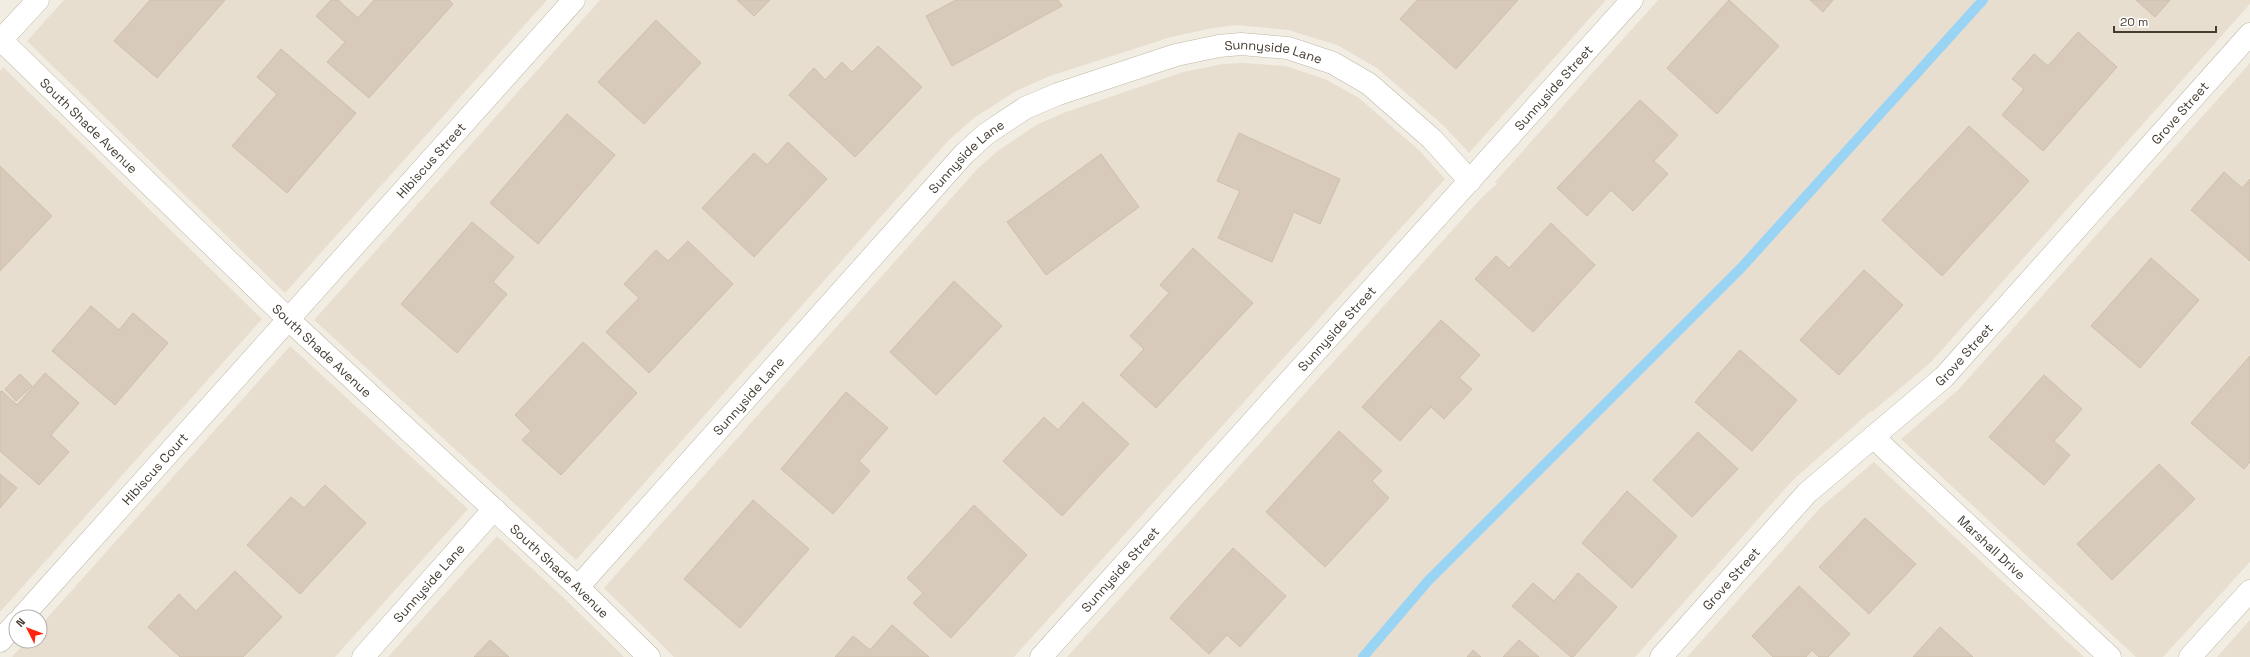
<svg xmlns="http://www.w3.org/2000/svg" width="2250" height="657" font-family="'Space Grotesk',sans-serif">
  <style>
    .residential { fill: #e7ded0 }
    .lines { fill: none; stroke-linecap: round; stroke-linejoin: round }
    .stream { stroke: #9ad4f4; stroke-width: 10 }
    .building { fill: #d7caba; stroke: #cfbfaa }
    .minor-casing { stroke: #c1b7a8; stroke-width: 23 }
    .minor { stroke: #fff; stroke-width: 22 }
    .labels { text-anchor: middle; dominant-baseline: central; stroke-width: 4; stroke-linejoin: round; paint-order: stroke }
    .street-label { font-size: 13px; fill: #443c33; stroke: #fff }
  </style>
  <rect width="100%" height="100%" fill="#f2ede2"/>
  <!-- residential -->
  <g class="residential">
    <polygon points="64,0 547,0 285,293 27,41"/>
    <polygon points="600,0 1606,0 1469,153 1444,126 1377,68 1337,45 1288,30 1237,25 1213,28 1171,37 1050,76 1016,91 974,118 949,140 576,560 314,320"/>
    <polygon points="1658,0 2250,0 2250,4 1930,363 1872,412 1871,411 1793,480 1635,657 1067,657 1484,195 1497,184 1495,182"/>
    <polygon points="1243,63 1286,66 1327,80 1359,98 1420,151 1445,179 1014,657 674,657 604,588 978,168 999,150 1036,125 1066,112 1183,72 1223,64"/>
    <polygon points="2250,63 2250,562 2163,657 2136,657 1901,439 1958,390"/>
    <polygon points="3,67 262,319 0,612 0,71"/>
    <polygon points="290,346 468,509 335,657 12,657 27,641 40,641 40,626"/>
    <polygon points="1874,462 2084,657 1687,657 1821,507"/>
    <polygon points="497,536 566,600 624,657 388,657"/>
    <polygon points="2250,620 2250,657 2217,657"/>
  </g>
  <g class="lines">
    <!-- stream -->
    <polyline class="stream" points="1363,657 1428,581 1742,267 1983,0"/>
  </g>
  <!-- building -->
  <g class="building">
    <polygon points="150,0 225,0 157,78 114,41"/>
    <polygon points="331,0 338,0 358,18 374,0 449,0 453,4 369,98 327,62 345,42 316,16"/>
    <polygon points="737,0 770,0 754,16"/>
    <polygon points="956,0 1058,0 1062,6 952,66 926,16"/>
    <polygon points="1417,0 1518,0 1456,69 1400,19"/>
    <polygon points="1729,0 1779,46 1717,114 1667,68"/>
    <polygon points="1810,0 1833,0 1823,12"/>
    <polygon points="2136,0 2170,0 2155,17"/>
    <polygon points="656,20 701,63 644,124 598,82"/>
    <polygon points="2078,32 2117,67 2043,151 2002,115 2024,89 2012,79 2034,54 2048,66"/>
    <polygon points="878,46 922,87 855,157 789,95 814,68 825,80 842,62 852,72"/>
    <polygon points="281,49 356,113 287,193 232,146 277,94 257,77"/>
    <polygon points="1640,100 1678,135 1654,161 1668,174 1633,211 1611,190 1587,216 1557,188"/>
    <polygon points="567,114 615,155 538,244 490,203"/>
    <polygon points="1969,126 2029,181 1942,276 1882,220"/>
    <polygon points="1239,133 1340,179 1320,224 1294,212 1272,262 1218,238 1240,191 1217,181"/>
    <polygon points="788,142 827,179 754,257 702,208 754,153 767,165"/>
    <polygon points="1101,154 1139,207 1046,275 1007,222"/>
    <polygon points="0,166 52,216 0,271"/>
    <polygon points="2224,172 2242,188 2250,179 2250,261 2191,210"/>
    <polygon points="472,222 514,257 493,282 507,294 457,353 401,304"/>
    <polygon points="1551,223 1595,265 1533,332 1475,279 1496,256 1509,268"/>
    <polygon points="688,241 733,284 649,373 606,332 639,298 624,284 656,250 668,261"/>
    <polygon points="1193,248 1253,303 1156,408 1120,375 1144,349 1130,336 1169,293 1160,285"/>
    <polygon points="2151,258 2199,300 2140,368 2091,326"/>
    <polygon points="1864,270 1903,305 1839,375 1800,340"/>
    <polygon points="954,281 1002,326 936,395 890,352"/>
    <polygon points="91,306 119,330 133,313 168,343 115,405 52,351"/>
    <polygon points="1441,320 1480,355 1459,378 1472,389 1444,419 1431,407 1400,441 1362,407"/>
    <polygon points="583,342 637,393 561,475 522,440 531,431 515,415"/>
    <polygon points="1740,350 1797,400 1752,451 1695,402"/>
    <polygon points="2250,356 2250,462 2244,469 2191,423"/>
    <polygon points="45,373 79,403 51,435 69,452 39,485 0,451 0,392 2,391 17,405"/>
    <polygon points="20,374 32,386 16,401 5,389"/>
    <polygon points="2044,375 2082,409 2054,441 2070,455 2044,485 1989,437"/>
    <polygon points="846,392 888,428 859,461 870,471 833,514 781,469"/>
    <polygon points="1083,402 1129,444 1062,516 1003,461 1044,417 1058,430"/>
    <polygon points="1339,431 1382,471 1372,481 1389,498 1325,567 1266,512"/>
    <polygon points="1698,432 1738,469 1692,517 1653,480"/>
    <polygon points="2159,464 2195,499 2112,580 2077,544"/>
    <polygon points="0,474 17,488 0,508"/>
    <polygon points="325,485 366,523 300,594 247,545 291,497 304,508"/>
    <polygon points="1627,491 1677,536 1632,588 1582,543"/>
    <polygon points="753,500 809,549 740,628 684,579"/>
    <polygon points="974,505 1027,555 951,638 913,603 923,593 907,578"/>
    <polygon points="1865,518 1916,564 1869,614 1819,567"/>
    <polygon points="1233,548 1286,596 1240,647 1227,635 1209,654 1170,618"/>
    <polygon points="235,571 282,617 243,657 180,657 148,627 179,594 196,611"/>
    <polygon points="1578,573 1617,607 1573,657 1571,657 1512,606 1533,583 1554,601"/>
    <polygon points="1799,586 1850,634 1828,657 1819,657 1812,650 1806,657 1773,657 1752,636"/>
    <polygon points="892,625 929,657 835,657 853,636 870,650"/>
    <polygon points="1940,627 1973,657 1913,657"/>
    <polygon points="490,640 509,657 474,657"/>
    <polygon points="1519,640 1539,657 1503,657"/>
    <polygon points="1473,650 1481,657 1467,657"/>
  </g>
  <g class="lines">
    <!-- minor casing -->
    <g class="minor-casing">
      <g id="minor">
        <path id="s1" d="M 0,39 L 288,319 L 578,587 L 649,657"/>
        <polyline points="0,41 38,0"/>
        <path id="s2" d="M 1873,437 L 2110,657"/>
        <path id="s3" d="M 578,587 L 964,154 L 986,134 L 1025,108 L 1058,94 L 1176,55 L 1219,46 L 1241,44 L 1288,48 L 1333,63 L 1369,84 L 1432,139 L 1470,181"/>
        <path id="s4" d="M 22,617 L 574,0"/>
        <polyline points="0,641 16,623"/>
        <path id="s5" d="M 363,657 L 494,509"/>
        <path id="s6" d="M 1041,657 L 1632,0"/>
        <path id="s7" d="M 1661,657 L 1807,493 L 1944,377 L 2250,34"/>
        <polyline points="2190,657 2250,591"/>
      </g>
    </g>
    <!-- minor -->
    <use href="#minor" class="minor"/>
  </g>
  <g class="labels">
    <!-- street labels -->
    <g class="street-label">
      <text stroke="none"><textPath href="#s3" startOffset="916">Sunnyside Lane</textPath></text>
      <text stroke="none"><textPath href="#s6" startOffset="766">Sunnyside Street</textPath></text>
      <text stroke="none"><textPath href="#s7" startOffset="753">Grove Street</textPath></text>
      <text stroke="none"><textPath href="#s1" startOffset="124">South Shade Avenue</textPath></text>
      <text stroke="none"><textPath href="#s3" startOffset="580">Sunnyside Lane</textPath></text>
      <text stroke="none"><textPath href="#s4" startOffset="613">Hibiscus Street</textPath></text>
      <text stroke="none"><textPath href="#s6" startOffset="442">Sunnyside Street</textPath></text>
      <text stroke="none"><textPath href="#s1" startOffset="448">South Shade Avenue</textPath></text>
      <text stroke="none"><textPath href="#s7" startOffset="429">Grove Street</textPath></text>
      <text stroke="none"><textPath href="#s3" startOffset="256">Sunnyside Lane</textPath></text>
      <text stroke="none"><textPath href="#s4" startOffset="199">Hibiscus Court</textPath></text>
      <text stroke="none"><textPath href="#s2" startOffset="162">Marshall Drive</textPath></text>
      <text stroke="none"><textPath href="#s6" startOffset="118">Sunnyside Street</textPath></text>
      <text stroke="none"><textPath href="#s1" startOffset="772">South Shade Avenue</textPath></text>
      <text stroke="none"><textPath href="#s7" startOffset="105">Grove Street</textPath></text>
      <text stroke="none"><textPath href="#s5" startOffset="99">Sunnyside Lane</textPath></text>
    </g>
  </g>
  <!-- north arrow -->
  <g transform="translate(28 629) rotate(312)"><circle r="19" fill="#ffffff" stroke="#b4b1ad"/>
  <path d="M0-3L7 15L0 10L-7 15Z" fill="#ff240d"/>
  <text y="-6" font-size="11" font-weight="bold" text-anchor="middle" fill="#443c33">N</text>
  </g>
  <!-- scale -->
  <path d="M2114 26v6h102v-6" fill="none" stroke="#443c33" stroke-width="2"/>
  <text x="2120" y="26" font-size="12" fill="#443c33" stroke="#ffffff" stroke-width="3" paint-order="stroke">20 m</text>
</svg>
